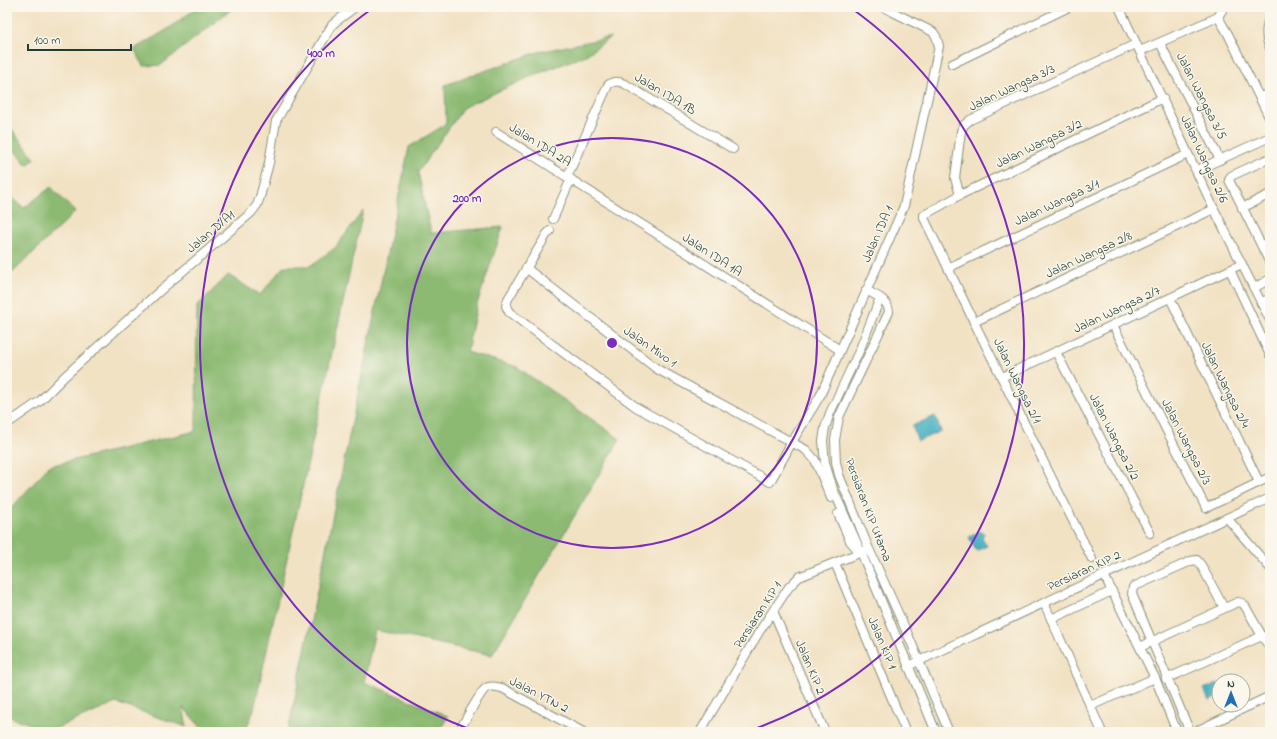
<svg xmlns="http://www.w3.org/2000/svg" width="1277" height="739" font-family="'Indie Flower',sans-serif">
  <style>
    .forest { fill: #8cba72; stroke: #567c53 }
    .water { fill: #41aebf; stroke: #30767a }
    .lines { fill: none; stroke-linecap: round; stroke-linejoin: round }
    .street-casing { stroke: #88907c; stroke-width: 10 }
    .street { stroke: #fff; stroke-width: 8 }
    .ring { fill: none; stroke: #7b2cbf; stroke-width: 2 }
    .labels { text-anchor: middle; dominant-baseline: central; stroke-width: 3; stroke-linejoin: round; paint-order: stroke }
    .street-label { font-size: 13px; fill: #1f3d34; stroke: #fbf7ec }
    .centre { fill: #7b2cbf; stroke: #fbf7ec; stroke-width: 2 }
    .ring-label { font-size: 12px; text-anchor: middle; font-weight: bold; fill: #7b2cbf; stroke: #fbf7ec; stroke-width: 3; stroke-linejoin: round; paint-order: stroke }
  </style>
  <rect width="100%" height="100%" fill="#fbf7ec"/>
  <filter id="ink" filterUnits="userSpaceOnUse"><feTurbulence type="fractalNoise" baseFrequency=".025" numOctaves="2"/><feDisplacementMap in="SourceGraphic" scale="8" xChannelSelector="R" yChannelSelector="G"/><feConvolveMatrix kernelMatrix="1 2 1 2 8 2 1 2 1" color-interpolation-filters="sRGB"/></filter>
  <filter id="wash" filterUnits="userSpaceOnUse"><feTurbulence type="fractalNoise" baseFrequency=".012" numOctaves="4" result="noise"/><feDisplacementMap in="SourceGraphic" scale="16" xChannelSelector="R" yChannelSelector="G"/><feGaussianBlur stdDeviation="0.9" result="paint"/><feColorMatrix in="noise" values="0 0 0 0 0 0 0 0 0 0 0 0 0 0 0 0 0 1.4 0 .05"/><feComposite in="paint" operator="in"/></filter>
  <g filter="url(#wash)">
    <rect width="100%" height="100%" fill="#f2e2c4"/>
    <!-- forest -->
    <g class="forest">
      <polygon points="198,7 234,7 161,65 144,66 134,49 168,29"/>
      <polygon points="611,37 586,55 532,76 464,107 418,172 431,233 503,227 477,304 467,352 517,367 620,439 492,655 375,630 364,682 448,716 439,732 288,732 409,147 446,124 445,85 538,52"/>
      <polygon points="7,123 35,159 27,165 14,150 7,156"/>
      <polygon points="51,187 75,212 7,278 7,193 24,208"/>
      <polygon points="363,211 254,709 245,732 205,732 183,707 187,727 116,703 50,731 7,716 7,593 10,591 7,585 7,513 49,466 196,431 197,306 228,275 260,295 284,266 310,266 335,248"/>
    </g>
    <!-- water -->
    <g class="water">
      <polygon points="935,416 941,431 918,441 912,426"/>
      <polygon points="980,531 984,533 982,537 987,546 976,551 969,537"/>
      <polygon points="1219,683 1219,696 1209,701 1204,689"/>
    </g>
  </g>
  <g filter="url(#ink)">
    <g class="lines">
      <!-- street casing -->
      <g class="street-casing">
        <g id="street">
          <polyline points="1119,7 1214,209 1270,320"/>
          <path d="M 1270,16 C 1266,26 1265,38 1270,48"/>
          <polyline points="1218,17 1228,34 1270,119"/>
          <polyline points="1218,17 1224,7"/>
          <polyline points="1160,43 1220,160"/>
          <polyline points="1140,51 1218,17"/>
          <polyline points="952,64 1069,7"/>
          <polyline points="1260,98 1270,92"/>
          <polyline points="496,132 840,350"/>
          <polyline points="1270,158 1231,176 1229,180 1270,263"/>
          <polyline points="1197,170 1270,137"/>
          <path d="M 567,177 L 608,85 C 614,80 619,81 625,84 L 733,149"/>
          <polyline points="960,195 955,178 961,131 964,125 970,120 1136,44"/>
          <polyline points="1242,208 1270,194"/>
          <polyline points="553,219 571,179"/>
          <polyline points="550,231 547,234 508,299 506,306 509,312 636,407 770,482 792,442 820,396 904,206 939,46 936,36 933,32 883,7"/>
          <polyline points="526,268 657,369 806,450 815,460 831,498"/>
          <polyline points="948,268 1188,154"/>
          <polyline points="1230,270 1270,355"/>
          <polyline points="1254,288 1270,279"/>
          <path d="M 866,290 C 876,296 888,299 889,312 L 839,417 L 835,440 L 836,462 L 839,475 L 869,549 L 909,637 L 949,732"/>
          <polyline points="880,298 860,349 830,413 825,428 823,441 825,463 833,489 861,552 936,732"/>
          <polyline points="1170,298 1259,482"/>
          <polyline points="1261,303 1270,298"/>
          <polyline points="974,322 1214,209"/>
          <polyline points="1113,325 1206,508 1270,477"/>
          <polyline points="1056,352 1150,533"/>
          <polyline points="1002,377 1242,264"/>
          <polyline points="7,424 40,401 65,376 162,289 251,213 257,205 260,197 269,163 276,121 332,25 338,20 355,7"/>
          <polyline points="838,514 850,541 857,549"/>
          <polyline points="1227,518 1270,568"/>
          <polyline points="1092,559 974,322 924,218 924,215 960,195 1163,98"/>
          <polyline points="835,563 906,732"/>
          <polyline points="1104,575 1155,678 1177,732"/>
          <polyline points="1044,603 1102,732"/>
          <polyline points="773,611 825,732"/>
          <polyline points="1051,619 1112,591"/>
          <polyline points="1140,647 1238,602 1242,603 1245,606 1262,636 1270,648"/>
          <polyline points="908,666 1270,498"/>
          <polyline points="1166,679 1262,636"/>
          <polyline points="1090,706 1155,678"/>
          <path d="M 459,732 C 463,724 481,691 486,688 C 491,685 497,687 502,688 L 583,732"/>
          <polyline points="700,732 759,632 789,587 799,577 864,551"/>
          <polyline points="1190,732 1132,594 1133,587 1191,561 1197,560 1201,565 1224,608"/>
          <polyline points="1194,732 1270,696"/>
        </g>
      </g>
      <!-- street -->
      <use href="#street" class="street"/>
    </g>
  </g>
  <!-- distance rings -->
  <g class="ring">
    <circle cx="612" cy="343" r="205"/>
    <path d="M478 732A411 411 0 0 1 373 8M851 8A411 411 0 0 1 746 732"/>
  </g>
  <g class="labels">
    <!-- street labels -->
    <g class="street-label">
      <text transform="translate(1012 88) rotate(-25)">Jalan Wangsa 3/3</text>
      <text transform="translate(665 94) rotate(31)">Jalan IDA 1B</text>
      <text transform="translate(1201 96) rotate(63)">Jalan Wangsa 3/5</text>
      <text transform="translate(1039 144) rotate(-26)">Jalan Wangsa 3/2</text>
      <text transform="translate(540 145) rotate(32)">Jalan IDA 2A</text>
      <text transform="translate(1204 159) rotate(65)">Jalan Wangsa 2/6</text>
      <text transform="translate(1057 203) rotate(-25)">Jalan Wangsa 3/1</text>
      <text transform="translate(211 232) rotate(-40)">Jalan D/A1</text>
      <text transform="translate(878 234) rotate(-66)">Jalan IDA 1</text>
      <text transform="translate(712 255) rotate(33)">Jalan IDA 1A</text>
      <text transform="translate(1089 255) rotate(-25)">Jalan Wangsa 2/8</text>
      <text transform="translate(1117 310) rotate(-25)">Jalan Wangsa 2/7</text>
      <text transform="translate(650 347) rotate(35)">Jalan Mivo 1</text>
      <text transform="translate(1017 381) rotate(64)">Jalan Wangsa 2/1</text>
      <text transform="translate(1225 385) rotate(64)">Jalan Wangsa 2/4</text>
      <text transform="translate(1114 437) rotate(63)">Jalan Wangsa 2/2</text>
      <text transform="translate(1186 442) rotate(63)">Jalan Wangsa 2/3</text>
      <text transform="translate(868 510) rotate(69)">Persiaran KIP Utama</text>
      <text transform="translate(1084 571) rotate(-25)">Persiaran KIP 2</text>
      <text transform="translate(758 615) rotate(-57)">Persiaran KIP 1</text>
      <text transform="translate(882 643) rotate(67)">Jalan KIP 1</text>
      <text transform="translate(810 667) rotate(67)">Jalan KIP 2</text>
      <text transform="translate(539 695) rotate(27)">Jalan YTN 2</text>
    </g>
  </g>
  <circle cx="612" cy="343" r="6" class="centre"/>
  <g class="ring-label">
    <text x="321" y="57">400 m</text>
    <text x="467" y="202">200 m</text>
  </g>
  <!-- margin -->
  <rect width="1277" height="739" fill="none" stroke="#fbf7ec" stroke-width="24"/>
  <!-- north arrow -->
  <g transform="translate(1231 693)"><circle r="19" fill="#fbf7ec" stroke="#a3ada2"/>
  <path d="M0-3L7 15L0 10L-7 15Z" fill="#1f6fb2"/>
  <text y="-6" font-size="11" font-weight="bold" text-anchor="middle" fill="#1f3d34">N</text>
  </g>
  <!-- scale -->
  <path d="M28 44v6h103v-6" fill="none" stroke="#1f3d34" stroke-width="2"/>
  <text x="34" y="44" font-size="12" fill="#1f3d34" stroke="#fbf7ec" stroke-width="3" paint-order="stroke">100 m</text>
</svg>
